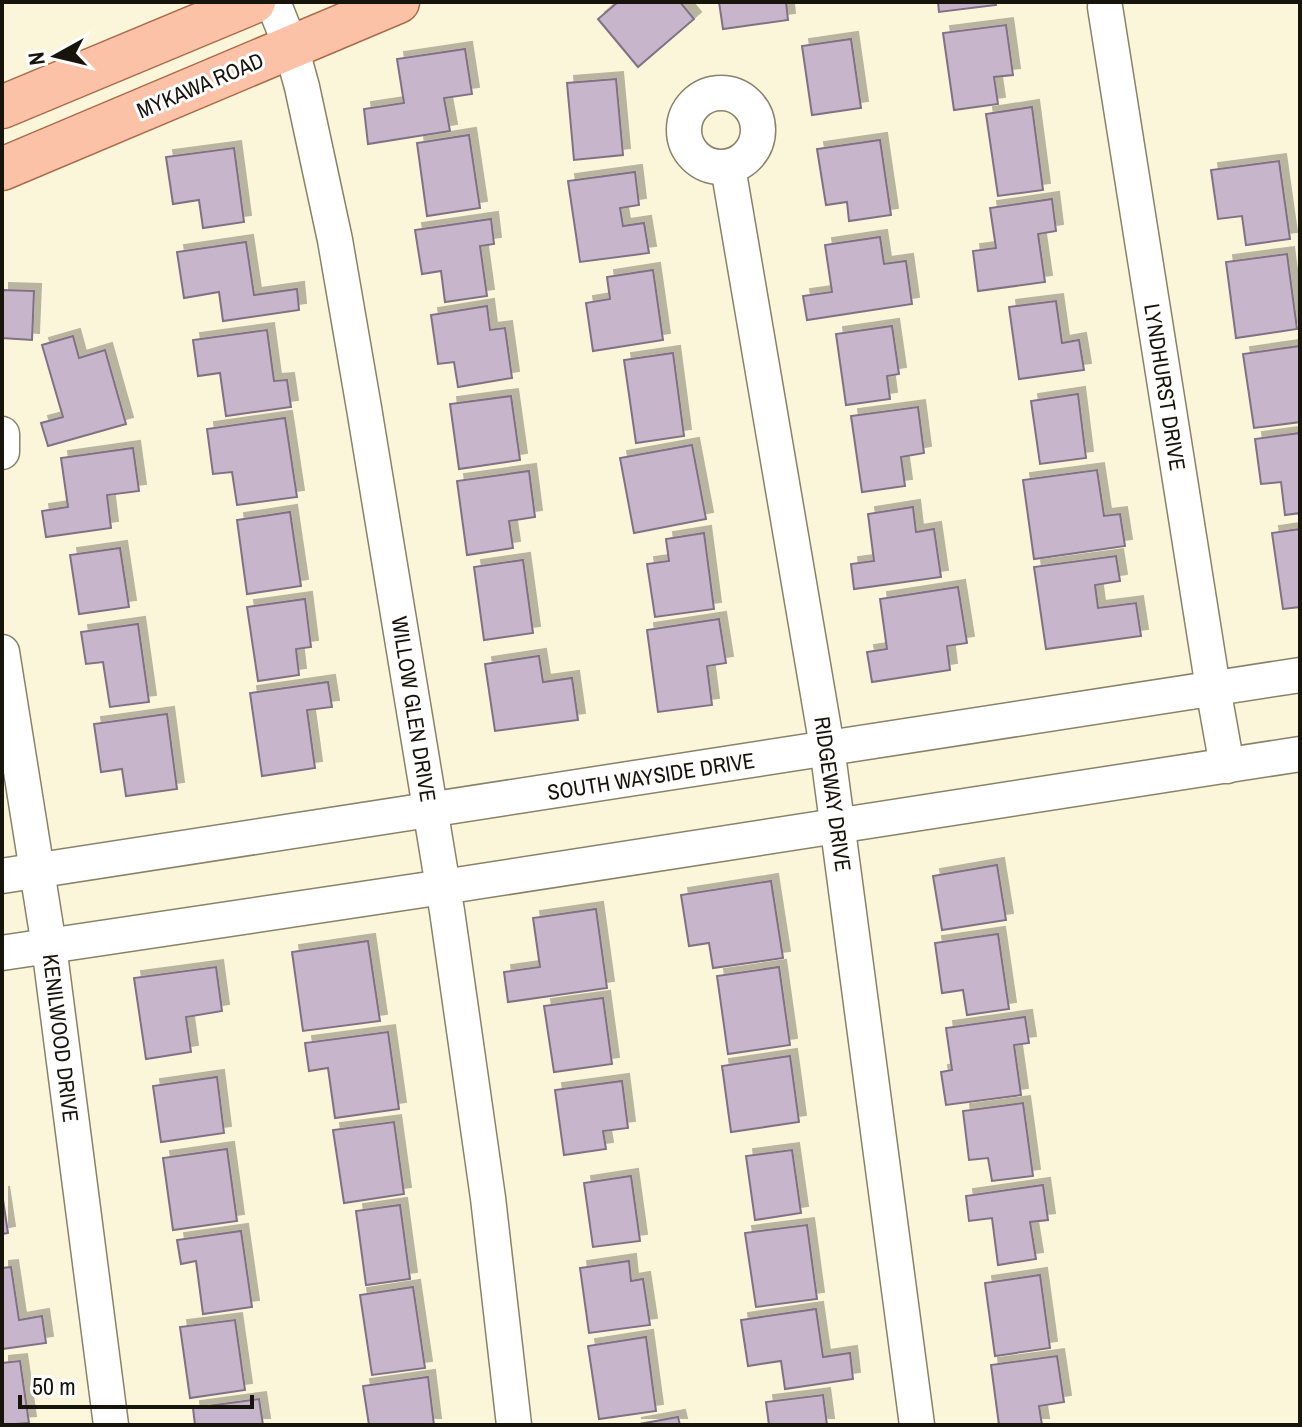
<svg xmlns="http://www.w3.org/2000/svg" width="1302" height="1427" font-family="'Archivo Narrow',sans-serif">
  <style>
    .building { fill: #c7b6cb; stroke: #827185; stroke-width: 2; filter: url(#shadow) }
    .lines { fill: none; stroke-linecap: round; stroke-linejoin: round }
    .minor-casing { stroke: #88826a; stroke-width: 37 }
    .major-casing { stroke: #ab6b4a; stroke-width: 45 }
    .minor { stroke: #fff; stroke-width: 34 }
    .major { stroke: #fcc2a7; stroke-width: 42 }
    .labels { text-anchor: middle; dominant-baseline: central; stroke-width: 6; stroke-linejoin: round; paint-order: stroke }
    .street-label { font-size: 22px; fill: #17140b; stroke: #fff }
  </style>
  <defs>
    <filter id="shadow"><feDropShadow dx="7" dy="-7" stdDeviation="0" flood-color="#0004"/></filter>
  </defs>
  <rect width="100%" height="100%" fill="#fbf5da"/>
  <!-- building -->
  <g class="building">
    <polygon points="618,2 680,2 694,19 638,67 598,19"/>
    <polygon points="719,2 786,2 788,20 723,29"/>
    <polygon points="938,2 995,2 996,5 939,12"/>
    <polygon points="1006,25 1013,75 994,77 998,104 954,110 943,33"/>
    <polygon points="851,39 861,108 812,115 802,46"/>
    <polygon points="465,49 472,94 444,98 450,131 368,144 364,109 404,103 397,59"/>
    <polygon points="616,79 623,155 574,160 567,83"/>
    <polygon points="1032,107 1043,190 998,196 986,114"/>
    <polygon points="469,135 480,208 427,216 417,143"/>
    <polygon points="880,140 891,215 849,221 847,202 826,205 817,149"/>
    <polygon points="234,148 244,222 203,228 199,200 173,204 166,157"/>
    <polygon points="1279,161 1290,239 1246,245 1242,216 1218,219 1211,170"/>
    <polygon points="635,172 639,205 620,208 623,226 644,223 649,253 580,262 568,181"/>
    <polygon points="1052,199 1056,231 1038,234 1045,282 978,291 973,251 996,248 990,208"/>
    <polygon points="491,219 494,244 480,246 487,296 445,302 441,271 422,274 415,230"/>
    <polygon points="880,237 884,264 906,261 912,304 807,320 803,296 832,292 825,245"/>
    <polygon points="246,242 254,295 297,289 299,310 223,321 219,292 184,298 177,252"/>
    <polygon points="1287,254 1297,329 1236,338 1226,262"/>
    <polygon points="653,270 663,340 593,351 586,303 610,299 607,277"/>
    <polygon points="2,290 34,291 32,340 2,338"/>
    <polygon points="1056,301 1062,343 1079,340 1084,370 1019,379 1009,307"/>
    <polygon points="487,306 490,330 505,328 512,378 458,387 454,362 438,364 431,315"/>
    <polygon points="892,326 899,374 887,376 890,399 846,405 836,334"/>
    <polygon points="267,330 274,381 287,380 291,407 226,416 220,373 198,376 193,340"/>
    <polygon points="73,336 79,358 105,350 126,424 48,446 41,423 63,417 42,345"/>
    <polygon points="1300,346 1300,422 1254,428 1243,354"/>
    <polygon points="673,353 684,436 636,443 624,360"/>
    <polygon points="1078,394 1086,458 1040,464 1031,401"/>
    <polygon points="511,396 520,460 459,469 450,404"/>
    <polygon points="918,407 924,453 901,457 905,486 862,492 851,416"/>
    <polygon points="285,418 297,497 237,505 232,472 213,474 207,429"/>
    <polygon points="1300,433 1300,513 1285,515 1281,482 1261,484 1255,439"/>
    <polygon points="692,445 706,519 634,533 620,458"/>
    <polygon points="133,448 139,491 107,495 111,528 46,537 42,511 68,507 61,458"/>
    <polygon points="1097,470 1104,516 1120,514 1125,546 1034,559 1023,480"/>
    <polygon points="529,471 535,517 509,521 513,548 467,555 457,481"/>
    <polygon points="913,507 916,532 934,529 941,577 854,589 851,564 874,561 868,514"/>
    <polygon points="290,512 301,586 247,594 237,520"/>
    <polygon points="1300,529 1300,607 1283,609 1272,533"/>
    <polygon points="704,533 714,609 655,617 647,564 669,561 666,539"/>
    <polygon points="120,548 129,607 79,614 70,555"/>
    <polygon points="1116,556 1120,581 1095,585 1098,608 1136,603 1141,636 1046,649 1034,567"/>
    <polygon points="523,560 533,633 484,640 474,567"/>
    <polygon points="958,587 967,643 947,646 950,670 872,682 867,652 887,649 880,599"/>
    <polygon points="305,599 311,647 296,649 299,675 258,681 247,607"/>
    <polygon points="719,619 726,663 707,666 712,705 658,712 647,630"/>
    <polygon points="138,624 149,702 110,707 103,662 86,664 81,632"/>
    <polygon points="539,656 543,682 572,678 578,720 495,731 485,664"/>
    <polygon points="328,682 332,707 307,710 315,768 262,776 250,693"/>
    <polygon points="167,714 177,789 126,796 122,769 101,772 94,724"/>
    <polygon points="997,865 1006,920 942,930 933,876"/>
    <polygon points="771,881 783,958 713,968 709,943 689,946 681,895"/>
    <polygon points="596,909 607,988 508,1002 504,972 540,967 533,918"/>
    <polygon points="998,934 1009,1009 967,1015 963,990 942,993 935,943"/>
    <polygon points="368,941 380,1021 303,1031 292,952"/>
    <polygon points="216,967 222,1011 186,1017 191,1052 146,1059 134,978"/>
    <polygon points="779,967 790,1045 728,1054 717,976"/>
    <polygon points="603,998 612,1064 554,1072 544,1006"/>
    <polygon points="1025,1017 1029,1043 1014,1045 1021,1095 946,1105 941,1072 952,1070 946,1028"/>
    <polygon points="388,1032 399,1109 335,1118 328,1068 309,1071 305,1043"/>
    <polygon points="790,1056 799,1122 731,1132 722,1066"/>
    <polygon points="217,1077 224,1133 161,1142 153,1086"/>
    <polygon points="622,1081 628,1128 603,1131 606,1149 564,1155 555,1090"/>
    <polygon points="1023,1103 1033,1176 992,1181 988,1158 969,1160 963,1111"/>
    <polygon points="394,1122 404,1194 344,1203 333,1130"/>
    <polygon points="227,1149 237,1221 173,1230 163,1158"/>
    <polygon points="792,1150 801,1213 755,1220 746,1156"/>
    <polygon points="631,1176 640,1241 593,1247 584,1183"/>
    <polygon points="1043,1185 1048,1220 1030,1222 1036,1259 998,1265 992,1218 969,1221 966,1196"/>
    <polygon points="2,1193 8,1233 2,1234"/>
    <polygon points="400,1205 410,1279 366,1285 356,1211"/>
    <polygon points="807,1225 817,1299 756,1307 745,1233"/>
    <polygon points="241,1231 252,1307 203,1314 196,1261 181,1264 177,1240"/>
    <polygon points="629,1261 631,1281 643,1279 650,1325 589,1333 580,1268"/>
    <polygon points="11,1267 19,1320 42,1316 46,1343 2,1349 2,1268"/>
    <polygon points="1040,1275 1050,1348 995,1356 985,1283"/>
    <polygon points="413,1287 425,1368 372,1375 360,1295"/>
    <polygon points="816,1309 823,1357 850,1353 853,1379 785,1389 781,1361 748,1366 741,1320"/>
    <polygon points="235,1320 245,1390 190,1398 180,1327"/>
    <polygon points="646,1337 656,1411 599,1419 588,1346"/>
    <polygon points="1057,1356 1064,1402 1039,1406 1042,1425 999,1425 991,1365"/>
    <polygon points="20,1361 29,1423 2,1425 2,1363"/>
    <polygon points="428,1377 434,1425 369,1425 363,1386"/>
    <polygon points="823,1395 827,1425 769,1425 766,1402"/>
    <polygon points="259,1399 263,1425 195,1425 193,1408"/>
    <polygon points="678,1417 680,1425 634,1425"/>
  </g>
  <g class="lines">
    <!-- minor casing -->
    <g class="minor-casing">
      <g id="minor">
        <polyline points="273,2 291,47 302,87 335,240 364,408 447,911 488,1198 514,1425"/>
        <polyline points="1105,7 1213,688 1227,766"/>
        <circle cx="721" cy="130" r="37"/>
        <polyline points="728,167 827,747 917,1425"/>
        <polyline points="2,434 2,452"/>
        <polyline points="2,652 49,946 111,1425"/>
        <polyline points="2,876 1300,675"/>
        <polyline points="2,953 443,887 1300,754"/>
      </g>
    </g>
    <!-- major casing -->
    <g class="major-casing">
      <g id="major">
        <polyline points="2,107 254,2"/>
        <polyline points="2,169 398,2"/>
      </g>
    </g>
    <!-- minor -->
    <use href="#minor" class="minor"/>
    <!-- major -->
    <use href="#major" class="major"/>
  </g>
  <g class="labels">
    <!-- street labels -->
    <g class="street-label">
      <text transform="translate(200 85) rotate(-23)">MYKAWA ROAD</text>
      <text transform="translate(1165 387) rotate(81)">LYNDHURST DRIVE</text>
      <text transform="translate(414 709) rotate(81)">WILLOW GLEN DRIVE</text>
      <text transform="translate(651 776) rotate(-9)">SOUTH WAYSIDE DRIVE</text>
      <text transform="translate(833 794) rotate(82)">RIDGEWAY DRIVE</text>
      <text transform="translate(61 1038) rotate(83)">KENILWOOD DRIVE</text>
    </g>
  </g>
  <!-- border -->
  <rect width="1302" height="1427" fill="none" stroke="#17140b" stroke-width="8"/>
  <!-- north arrow -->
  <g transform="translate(56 56) rotate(262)" stroke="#ffffff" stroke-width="6" paint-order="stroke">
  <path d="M0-6L14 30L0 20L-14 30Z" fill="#17140b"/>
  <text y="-12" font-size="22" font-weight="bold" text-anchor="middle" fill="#17140b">N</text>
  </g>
  <!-- scale -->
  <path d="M20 1395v12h232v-12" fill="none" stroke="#17140b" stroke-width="4"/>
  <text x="32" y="1395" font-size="24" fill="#17140b" stroke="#ffffff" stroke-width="6" paint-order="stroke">50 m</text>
</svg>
